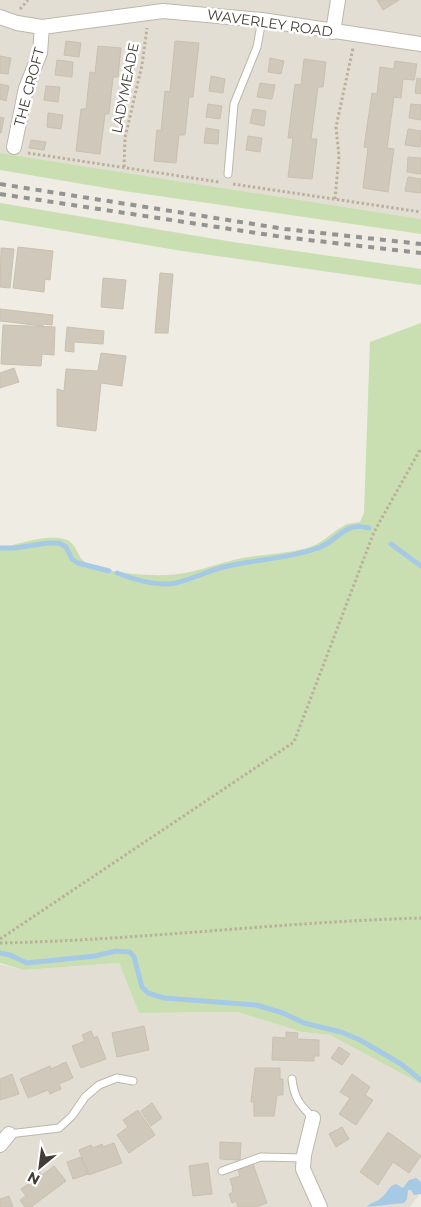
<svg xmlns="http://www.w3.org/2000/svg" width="421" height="1207" viewBox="0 0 421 1207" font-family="Montserrat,sans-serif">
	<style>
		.residential { fill: #e3ded3 }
		.green { fill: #c9dfb1 }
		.water { fill: #a6cae6 }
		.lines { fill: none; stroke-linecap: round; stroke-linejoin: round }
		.stream { stroke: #a6cae6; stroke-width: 5 }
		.building { fill: #d0c8bb; stroke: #c9c0af }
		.service-casing { stroke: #bdb7ab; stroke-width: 9 }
		.minor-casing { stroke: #bdb7ab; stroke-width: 16 }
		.path { stroke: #bab09b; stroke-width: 3; stroke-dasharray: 2.5 2.5; stroke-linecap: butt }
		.service { stroke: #fff; stroke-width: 7 }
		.minor { stroke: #fff; stroke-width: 14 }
		.rail { stroke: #939393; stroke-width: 4; stroke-dasharray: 6 6; stroke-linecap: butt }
		.labels { text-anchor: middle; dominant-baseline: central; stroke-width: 5; stroke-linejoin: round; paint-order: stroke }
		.street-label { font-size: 14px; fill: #413c35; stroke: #fff }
	</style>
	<rect width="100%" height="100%" fill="#efece4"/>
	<path class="residential" d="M 0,0 L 421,0 L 421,219 L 0,153 Z
		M 119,963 L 139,1013 L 237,1012 L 302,1032 L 330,1035 L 421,1084 L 421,1192 L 410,1207 L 0,1207 L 0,964 L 24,970 Z"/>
	<path class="green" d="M 0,153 L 421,219 L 421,234 L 124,191 L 0,170 Z
		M 0,203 L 233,242 L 421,269 L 421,285 L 182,251 L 0,220 Z
		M 421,323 L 421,1084 L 330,1035 L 302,1032 L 237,1012 L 139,1013 L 119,963 L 24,970 L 0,963 L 0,548 C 18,544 45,534 64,539 C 77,542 76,556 86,563 C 100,572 148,576 165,575 C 191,575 217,563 242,558 C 265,554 288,554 310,547 C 324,542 332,532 345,525 C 349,523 355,523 360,522 L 364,513 L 370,342 Z"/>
	<path class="water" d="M 416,1178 L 421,1182 L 421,1194 L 414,1195 L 411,1190 L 408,1190 L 407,1199 L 404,1203 L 367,1207 C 371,1202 377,1202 381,1198 C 388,1193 388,1186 396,1184 L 403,1188 L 409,1180 Z"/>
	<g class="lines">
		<path class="stream" d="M 391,544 L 421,566
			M 0,548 L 15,548 L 48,543 L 59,543 L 66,547 L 72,559 L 78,563 L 109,571
			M 117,573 C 133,579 152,585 169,584 C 188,582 206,571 224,567 C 255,559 288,559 318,548 C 339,541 343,521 369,528
			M 0,953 L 10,955 L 27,963 L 95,956 L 116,951 L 130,952 L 134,957 L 142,987 L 148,993 L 164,998 L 256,1005 L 283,1013 L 304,1023 L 341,1032 L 360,1040 L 401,1064 L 421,1080"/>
	</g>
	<path class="building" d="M 377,0 L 399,0 L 383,10 Z
		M 66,41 L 81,43 L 79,57 L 64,55 Z
		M 175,41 L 199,43 L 193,97 L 189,97 L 185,135 L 179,135 L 176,163 L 154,161 L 157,130 L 161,131 L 165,91 L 170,92 Z
		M 98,46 L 121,48 L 118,77 L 113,77 L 109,114 L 105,114 L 100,154 L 76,151 L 81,109 L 86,109 L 90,72 L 95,73 Z
		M 0,56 L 11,58 L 8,74 L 0,73 Z
		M 270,58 L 284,61 L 281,74 L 268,72 Z
		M 304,59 L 326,62 L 323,87 L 318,87 L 311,139 L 317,139 L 312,179 L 288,177 L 293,138 L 288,138 L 295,84 L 301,85 Z
		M 57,60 L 73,62 L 72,77 L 55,75 Z
		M 395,61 L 417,64 L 414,80 L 403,79 L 401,98 L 394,97 L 387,148 L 394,149 L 388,192 L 363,188 L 368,148 L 364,147 L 372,93 L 377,94 L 380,67 L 394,69 Z
		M 211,76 L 225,79 L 223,93 L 209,91 Z
		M 417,78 L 421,79 L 421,94 L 415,93 Z
		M 260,83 L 275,85 L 272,99 L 257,97 Z
		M 0,84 L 9,86 L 6,101 L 0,99 Z
		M 46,86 L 60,87 L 58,102 L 44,100 Z
		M 208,104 L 222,106 L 220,119 L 206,117 Z
		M 411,104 L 421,105 L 421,120 L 409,118 Z
		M 253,109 L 266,111 L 264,126 L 250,123 Z
		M 48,113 L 63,115 L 61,129 L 47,127 Z
		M 0,117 L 4,118 L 1,133 L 0,133 Z
		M 206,128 L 219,130 L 218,144 L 204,143 Z
		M 408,129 L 421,131 L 420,147 L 405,145 Z
		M 248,136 L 262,138 L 260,152 L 246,150 Z
		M 31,140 L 46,142 L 44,150 L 29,148 Z
		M 408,157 L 421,158 L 421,174 L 407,172 Z
		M 408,177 L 421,179 L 421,193 L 405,191 Z
		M 18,247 L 53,251 L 50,280 L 45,279 L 44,292 L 13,288 Z
		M 1,248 L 14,249 L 10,288 L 0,287 Z
		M 160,273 L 173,274 L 168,333 L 155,333 Z
		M 103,278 L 126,280 L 123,309 L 101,307 Z
		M 0,309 L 53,315 L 52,325 L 43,324 L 43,326 L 0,321 Z
		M 3,325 L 55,327 L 54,355 L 42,354 L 41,366 L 1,364 Z
		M 67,327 L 104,331 L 103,344 L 74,342 L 74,352 L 65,351 Z
		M 101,353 L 126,356 L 122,386 L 101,383 L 96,431 L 57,426 L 57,389 L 64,391 L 66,369 L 98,371 Z
		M 14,368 L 19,382 L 0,388 L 0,373 Z
		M 144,1026 L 149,1050 L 117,1057 L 112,1033 Z
		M 91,1031 L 94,1038 L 97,1036 L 106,1059 L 81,1068 L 72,1046 L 85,1041 L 82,1035 Z
		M 286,1032 L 298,1033 L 297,1039 L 319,1040 L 319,1056 L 314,1056 L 314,1061 L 272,1060 L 273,1037 L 286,1038 Z
		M 339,1047 L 350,1054 L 342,1065 L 331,1058 Z
		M 66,1062 L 73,1078 L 59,1084 L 61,1089 L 50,1094 L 48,1090 L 28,1098 L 20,1079 L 50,1066 L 51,1069 Z
		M 255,1068 L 280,1068 L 280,1079 L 283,1079 L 283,1095 L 277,1095 L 274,1116 L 254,1116 L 254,1102 L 251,1102 Z
		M 12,1074 L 19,1094 L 0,1100 L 0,1079 Z
		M 352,1074 L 370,1087 L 365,1095 L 373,1100 L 356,1125 L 339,1114 L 350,1098 L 340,1092 Z
		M 152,1103 L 162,1118 L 151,1126 L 141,1111 Z
		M 138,1110 L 155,1135 L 129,1153 L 117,1135 L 128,1127 L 123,1120 Z
		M 342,1127 L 349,1139 L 336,1147 L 329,1134 Z
		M 388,1132 L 421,1156 L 409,1173 L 393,1162 L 378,1185 L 360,1172 Z
		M 220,1142 L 241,1143 L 240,1160 L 220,1159 Z
		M 114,1143 L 122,1163 L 89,1175 L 79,1150 L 91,1145 L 93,1148 L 102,1144 L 103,1147 Z
		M 81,1157 L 88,1174 L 73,1179 L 67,1162 Z
		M 208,1163 L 212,1194 L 193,1196 L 189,1166 Z
		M 253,1164 L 267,1203 L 256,1207 L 238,1207 L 236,1201 L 232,1203 L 229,1194 L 233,1192 L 232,1189 L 233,1189 L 230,1179 L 240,1176 L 238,1170 Z
		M 54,1166 L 66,1181 L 31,1207 L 25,1207 L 20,1200 L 26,1196 L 21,1189 L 30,1183 L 27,1179 L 39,1171 L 42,1175 Z
		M 9,1196 L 13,1207 L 0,1207 L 0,1199 Z"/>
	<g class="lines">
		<defs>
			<path id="service" d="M 228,174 L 234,104 L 257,47 L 262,20
				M 292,1079 C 294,1098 300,1105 313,1118
				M 9,1134 L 59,1128 L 72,1116 L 85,1097 L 99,1085 L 117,1078 L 133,1081
				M 222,1171 L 261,1157 L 304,1158"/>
			<path id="minor" d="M 0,17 L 17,23 L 42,27 L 163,11 L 262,20 L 421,44
				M 333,32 L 338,0
				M 14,147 L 26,88 L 40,53 L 42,27
				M 313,1118 L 304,1155 L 303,1169 L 320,1207
				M 0,1145 L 9,1134"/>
		</defs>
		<use href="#service" class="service-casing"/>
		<use href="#minor" class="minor-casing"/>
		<path class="path" d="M 20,9 L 28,0
			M 28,153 L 219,182
			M 124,167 L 125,138 L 142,65 L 147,28
			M 233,184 L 421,212
			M 335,199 L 339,156 L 336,127 L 353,48
			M 0,939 L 294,742 L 374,532 L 421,448
			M 0,943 C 141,940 280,922 421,918"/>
		<use href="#service" class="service"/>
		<use href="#minor" class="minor"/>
		<path class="rail" d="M 0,184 L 285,229 L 421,244
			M 0,194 L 283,237 L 421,253"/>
	</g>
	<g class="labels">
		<g class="street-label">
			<text transform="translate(270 23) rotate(8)">WAVERLEY ROAD</text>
			<text transform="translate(29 87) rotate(-75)">THE CROFT</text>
			<text transform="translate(125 88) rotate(-79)">LADYMEADE</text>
		</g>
	</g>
	<g transform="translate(40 1167) rotate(209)" stroke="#ffffff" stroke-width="4" paint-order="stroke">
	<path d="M0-4L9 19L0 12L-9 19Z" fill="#413c35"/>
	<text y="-8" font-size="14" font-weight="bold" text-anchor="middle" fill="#413c35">N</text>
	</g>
</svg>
